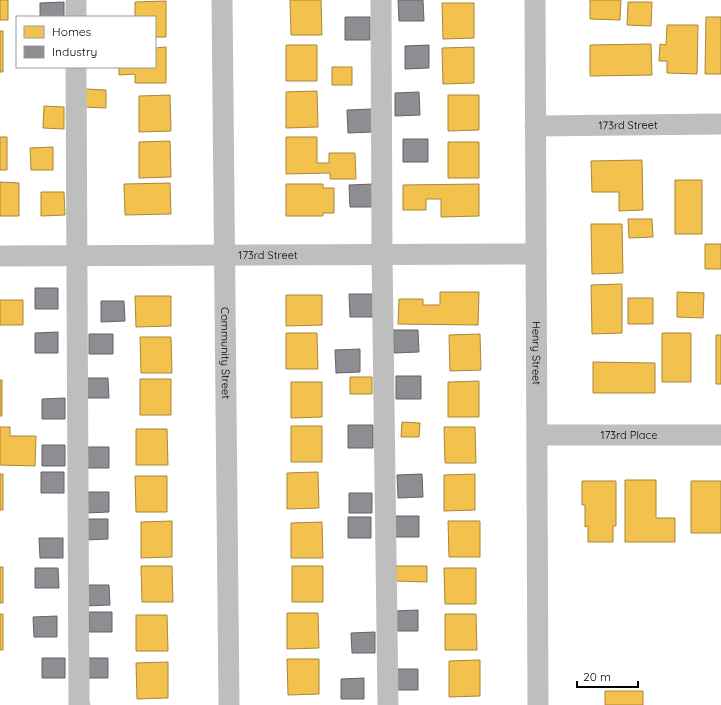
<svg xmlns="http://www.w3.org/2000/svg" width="721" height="705" viewBox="0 0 721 705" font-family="Quicksand,sans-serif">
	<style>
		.homes { fill: #f2c14e; stroke: #a98737 }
		.industry { fill: #8d8d92; stroke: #636366 }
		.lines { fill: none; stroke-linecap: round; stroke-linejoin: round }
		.minor { stroke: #bebebe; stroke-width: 21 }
		.labels { text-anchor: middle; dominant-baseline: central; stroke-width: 4; stroke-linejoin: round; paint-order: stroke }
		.street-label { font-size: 11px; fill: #000; stroke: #fff }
	</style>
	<rect width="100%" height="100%" fill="#fff"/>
	<path class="homes" d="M 0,0 L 8,0 L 8,20 L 0,20 Z
		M 290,0 L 321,0 L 322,35 L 291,35 Z
		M 590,0 L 621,0 L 620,20 L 590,19 Z
		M 166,1 L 166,37 L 155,37 L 155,17 L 135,17 L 135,2 Z
		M 628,2 L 652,2 L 651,26 L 627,25 Z
		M 442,3 L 474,3 L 474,38 L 443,39 Z
		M 706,17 L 721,17 L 721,74 L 705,74 Z
		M 667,25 L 698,25 L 697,74 L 667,73 L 667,61 L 659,61 L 660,44 L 666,45 Z
		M 0,31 L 3,31 L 3,72 L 0,72 Z
		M 651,44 L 652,75 L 590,76 L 590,45 Z
		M 286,45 L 317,45 L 317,81 L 286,81 Z
		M 166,47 L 166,83 L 135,83 L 135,74 L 119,75 L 119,67 L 155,67 L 155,48 Z
		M 474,47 L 474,83 L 443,84 L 442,48 Z
		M 332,67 L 352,67 L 352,85 L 332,85 Z
		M 85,89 L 106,90 L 106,108 L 84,107 Z
		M 317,91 L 318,127 L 286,128 L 286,92 Z
		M 170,95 L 171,131 L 139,132 L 139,96 Z
		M 448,95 L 479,95 L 479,130 L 448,131 Z
		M 44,106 L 64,107 L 64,129 L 43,128 Z
		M 0,137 L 7,137 L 7,170 L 0,170 Z
		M 286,137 L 317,137 L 317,163 L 329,163 L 329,153 L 355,153 L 356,179 L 330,179 L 330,173 L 286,174 Z
		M 170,141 L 171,177 L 139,178 L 139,142 Z
		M 448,142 L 479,142 L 479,178 L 448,178 Z
		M 53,147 L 53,170 L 31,170 L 30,148 Z
		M 642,160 L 643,210 L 619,211 L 619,192 L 592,192 L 591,161 Z
		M 675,180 L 702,180 L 702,234 L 675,234 Z
		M 0,182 L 19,183 L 19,216 L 0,216 Z
		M 170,183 L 171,214 L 125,215 L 124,184 Z
		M 286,184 L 323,184 L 323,188 L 334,188 L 334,213 L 323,213 L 323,216 L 286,216 Z
		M 479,184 L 479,216 L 441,217 L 441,199 L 426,199 L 426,210 L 403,210 L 403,185 Z
		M 41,192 L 64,192 L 65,215 L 41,216 Z
		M 628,219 L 652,219 L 653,237 L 629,238 Z
		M 591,224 L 622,224 L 623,273 L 592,274 Z
		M 705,244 L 721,244 L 721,269 L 705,269 Z
		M 622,284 L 622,333 L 592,334 L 591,285 Z
		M 440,292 L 479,292 L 478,325 L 398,324 L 399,299 L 423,299 L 423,305 L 440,305 Z
		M 677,292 L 704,293 L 703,318 L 677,317 Z
		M 286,295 L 322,295 L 322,325 L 286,326 Z
		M 135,296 L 171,296 L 171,326 L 136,327 Z
		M 628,298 L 653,298 L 653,324 L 628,324 Z
		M 0,300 L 23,300 L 23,325 L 0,325 Z
		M 286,333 L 317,333 L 318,369 L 286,369 Z
		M 662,333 L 691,333 L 691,382 L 662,382 Z
		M 480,334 L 481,370 L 450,371 L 449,335 Z
		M 716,335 L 721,335 L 721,384 L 716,384 Z
		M 140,337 L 171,337 L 172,373 L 141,373 Z
		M 593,362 L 655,363 L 655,393 L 593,393 Z
		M 350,377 L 372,377 L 372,394 L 350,394 Z
		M 140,379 L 171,379 L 171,415 L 140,415 Z
		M 0,380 L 2,380 L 2,416 L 0,416 Z
		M 479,381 L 479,417 L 448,417 L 448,382 Z
		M 291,382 L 322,382 L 322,417 L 291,418 Z
		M 402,422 L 420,423 L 419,437 L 401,437 Z
		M 291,426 L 322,426 L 322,462 L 291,462 Z
		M 0,427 L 10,427 L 10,436 L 36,436 L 35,466 L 0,465 Z
		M 444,427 L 475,427 L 476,463 L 445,463 Z
		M 136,429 L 167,429 L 168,465 L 136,465 Z
		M 318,472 L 319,508 L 287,509 L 287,473 Z
		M 0,474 L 3,474 L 3,510 L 0,510 Z
		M 475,474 L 475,510 L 444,511 L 444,475 Z
		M 135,476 L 167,476 L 167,512 L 136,512 Z
		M 625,480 L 656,480 L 656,518 L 675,518 L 675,542 L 625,542 Z
		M 582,481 L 616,481 L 616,526 L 613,526 L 613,542 L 588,542 L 588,526 L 585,527 L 585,505 L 582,505 Z
		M 691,481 L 721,481 L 721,533 L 691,533 Z
		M 172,521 L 172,557 L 141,558 L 141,522 Z
		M 448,521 L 480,521 L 480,557 L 449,557 Z
		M 322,522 L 323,558 L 291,558 L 291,523 Z
		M 141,566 L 172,566 L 173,602 L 142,602 Z
		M 292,566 L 323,566 L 323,602 L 292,602 Z
		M 396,566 L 427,566 L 427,582 L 395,581 Z
		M 0,567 L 3,567 L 3,603 L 0,603 Z
		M 444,568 L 476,568 L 476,604 L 445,604 Z
		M 287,613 L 318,613 L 319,648 L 287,649 Z
		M 0,614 L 3,614 L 3,650 L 0,650 Z
		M 445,614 L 476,614 L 477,650 L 445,650 Z
		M 136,615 L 167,615 L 168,651 L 136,651 Z
		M 287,659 L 319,659 L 319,694 L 288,695 Z
		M 480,660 L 480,696 L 449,697 L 449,661 Z
		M 168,662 L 168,698 L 137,699 L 136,663 Z
		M 605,691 L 643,691 L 643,705 L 605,705 Z"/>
	<path class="industry" d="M 398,0 L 423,0 L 424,21 L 399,21 Z
		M 64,2 L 64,17 L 40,17 L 40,3 Z
		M 345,17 L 370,17 L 370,40 L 345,40 Z
		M 429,45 L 429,68 L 405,69 L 405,46 Z
		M 419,92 L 420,115 L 395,116 L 395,93 Z
		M 372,109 L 373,132 L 348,133 L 347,110 Z
		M 403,139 L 428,139 L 428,162 L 403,162 Z
		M 374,184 L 374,207 L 350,207 L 349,185 Z
		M 35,288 L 58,288 L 58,309 L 35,309 Z
		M 349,294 L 374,294 L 374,317 L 350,317 Z
		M 101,301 L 124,301 L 125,321 L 101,322 Z
		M 393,330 L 418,330 L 419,352 L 394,353 Z
		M 58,332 L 58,353 L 35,353 L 35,333 Z
		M 89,334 L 113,334 L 113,354 L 89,354 Z
		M 360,349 L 360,372 L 336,373 L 335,350 Z
		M 396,376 L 421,376 L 421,399 L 396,399 Z
		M 85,378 L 108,378 L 109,398 L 85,398 Z
		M 65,398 L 65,419 L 42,419 L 42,399 Z
		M 348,425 L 373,425 L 373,448 L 348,448 Z
		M 42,445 L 65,445 L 65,466 L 42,466 Z
		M 85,447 L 109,447 L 109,468 L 86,468 Z
		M 41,472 L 64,472 L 64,493 L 41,493 Z
		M 422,474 L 423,497 L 398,498 L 397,475 Z
		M 86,492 L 109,492 L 109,512 L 86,513 Z
		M 349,493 L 372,493 L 372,513 L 349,513 Z
		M 395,516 L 419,516 L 419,537 L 395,537 Z
		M 348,517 L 371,517 L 371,538 L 348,538 Z
		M 85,519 L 108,519 L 108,539 L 85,540 Z
		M 39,538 L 63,538 L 63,558 L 40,558 Z
		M 35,568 L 58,568 L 59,588 L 35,588 Z
		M 86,585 L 109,585 L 110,605 L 86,606 Z
		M 418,610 L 418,631 L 394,631 L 394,611 Z
		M 89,612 L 112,612 L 112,632 L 89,632 Z
		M 57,616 L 57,637 L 34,637 L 33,617 Z
		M 375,632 L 375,653 L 352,653 L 351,633 Z
		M 42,658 L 65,658 L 65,678 L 42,678 Z
		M 85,658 L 108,658 L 108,678 L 85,678 Z
		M 395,669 L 418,669 L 418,690 L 395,690 Z
		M 364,678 L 364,699 L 341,699 L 341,679 Z"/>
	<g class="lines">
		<g class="minor">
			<path d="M 76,0 L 76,17"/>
			<path id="s1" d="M 222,0 L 229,705"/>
			<path d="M 381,0 L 382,254 L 388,705"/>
			<path id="s2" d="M 535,0 L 538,705"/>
			<path d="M 76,67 L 79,705 L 80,705"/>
			<path id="s3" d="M 535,126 L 721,124"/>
			<path id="s4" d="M 0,256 L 536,254"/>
			<path id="s5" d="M 537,435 L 721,435"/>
		</g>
	</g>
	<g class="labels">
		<g class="street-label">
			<text stroke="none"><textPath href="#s3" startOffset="93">173rd Street</textPath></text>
			<text stroke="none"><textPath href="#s4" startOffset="268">173rd Street</textPath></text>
			<text stroke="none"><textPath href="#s1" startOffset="353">Community Street</textPath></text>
			<text stroke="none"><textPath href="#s2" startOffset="353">Henry Street</textPath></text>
			<text stroke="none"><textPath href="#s5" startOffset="92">173rd Place</textPath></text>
		</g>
	</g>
	<rect x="16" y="16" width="140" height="52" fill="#ffffff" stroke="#999999"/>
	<rect x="24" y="26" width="20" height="12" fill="#f2c14e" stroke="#999999"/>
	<text x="52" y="36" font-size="12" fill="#000000">Homes</text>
	<rect x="24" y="46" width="20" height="12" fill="#8d8d92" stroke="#999999"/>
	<text x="52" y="56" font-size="12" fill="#000000">Industry</text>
	<path d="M577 681v6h61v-6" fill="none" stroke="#000000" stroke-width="2"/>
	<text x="583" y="681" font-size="12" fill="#000000" stroke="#ffffff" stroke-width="3" paint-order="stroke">20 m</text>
</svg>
